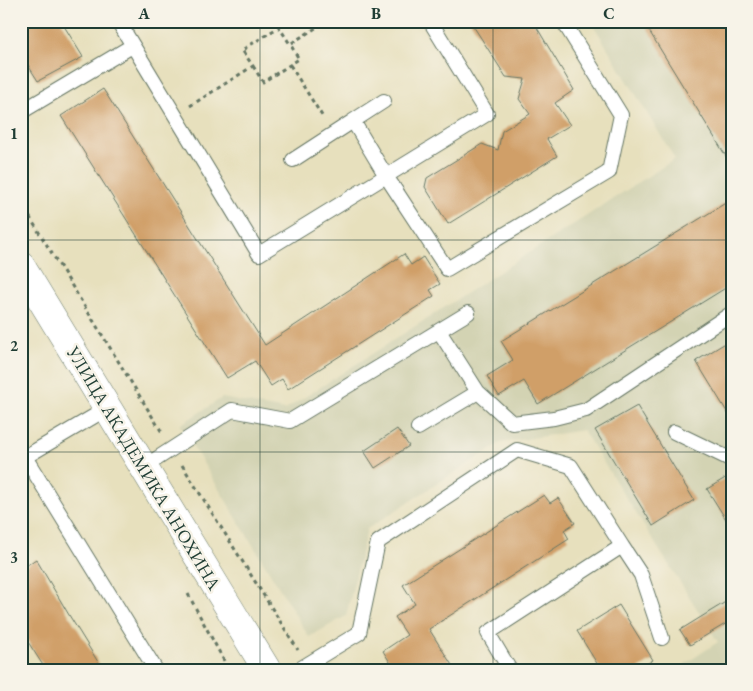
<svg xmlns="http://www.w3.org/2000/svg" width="753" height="691" viewBox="0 0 753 691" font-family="'EB Garamond',serif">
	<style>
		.built { fill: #d3d3b3 }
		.green { fill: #81d191; stroke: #508762 }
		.building { fill: #d09f67 }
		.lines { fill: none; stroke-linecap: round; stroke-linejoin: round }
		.lane-casing { stroke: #657664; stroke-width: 16 }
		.secondary-casing { stroke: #657664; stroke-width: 29 }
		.path { stroke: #657664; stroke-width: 3; stroke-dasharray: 4 4; stroke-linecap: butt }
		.lane { stroke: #fff; stroke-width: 14 }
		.secondary { stroke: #fff; stroke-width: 28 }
		.grid { fill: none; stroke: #1f3d34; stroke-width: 1; stroke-opacity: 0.55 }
		.labels { text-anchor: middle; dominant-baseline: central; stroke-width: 5; stroke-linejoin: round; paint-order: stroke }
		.street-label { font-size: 18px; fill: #1f3d34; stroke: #f7f3e8 }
		.neatline { fill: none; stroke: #1f3d34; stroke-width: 2 }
		.grid-label { font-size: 16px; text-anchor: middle; font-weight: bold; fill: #1f3d34 }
	</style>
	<rect width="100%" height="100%" fill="#f7f3e8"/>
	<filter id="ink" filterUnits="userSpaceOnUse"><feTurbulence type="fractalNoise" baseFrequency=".02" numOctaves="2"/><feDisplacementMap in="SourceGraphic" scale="10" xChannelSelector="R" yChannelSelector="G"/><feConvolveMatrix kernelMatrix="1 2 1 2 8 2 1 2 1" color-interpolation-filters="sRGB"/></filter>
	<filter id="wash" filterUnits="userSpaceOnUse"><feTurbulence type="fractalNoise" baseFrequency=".0096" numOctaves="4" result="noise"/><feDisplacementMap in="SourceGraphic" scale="20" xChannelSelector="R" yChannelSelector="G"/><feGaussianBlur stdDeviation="1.12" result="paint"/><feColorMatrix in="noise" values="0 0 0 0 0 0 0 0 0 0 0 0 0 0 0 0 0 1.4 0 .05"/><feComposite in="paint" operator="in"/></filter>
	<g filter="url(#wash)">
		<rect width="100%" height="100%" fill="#e7e0bd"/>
		<path class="built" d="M 591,21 L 732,21 L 732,670 L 676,670 L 718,642 L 583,430 L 500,443 L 367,529 L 346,616 L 309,637 L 180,425 L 222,398 L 285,410 L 675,159 Z"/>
		<path class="green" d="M 214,21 L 253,21 C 240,27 227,28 214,21 Z"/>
		<g id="blocks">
			<path class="building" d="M 21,21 L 61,21 L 83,57 L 38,81 L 21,54 Z
				M 470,21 L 533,21 L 574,90 L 555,103 L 570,125 L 547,139 L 557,156 L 448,224 L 425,187 L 427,178 L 482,144 L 498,150 L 502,131 L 530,114 L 519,99 L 525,79 L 506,77 Z
				M 643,21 L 732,21 L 732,166 Z
				M 103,89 L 265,345 L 404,254 L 411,265 L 423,257 L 440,284 L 430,290 L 434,296 L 288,389 L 282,379 L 271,386 L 255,361 L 227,378 L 61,116 Z
				M 732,199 L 732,284 L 538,404 L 524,381 L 499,396 L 487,376 L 513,360 L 501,341 Z
				M 732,339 L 732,420 L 696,361 Z
				M 637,406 L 694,500 L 653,526 L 595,430 Z
				M 397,429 L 409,446 L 375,468 L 364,451 Z
				M 732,474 L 732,529 L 707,489 Z
				M 544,495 L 550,503 L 558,498 L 575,523 L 564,530 L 569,539 L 429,629 L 455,670 L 395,670 L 383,651 L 407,635 L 395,617 L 415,604 L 403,585 Z
				M 36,559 L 69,615 L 103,670 L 46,670 L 21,631 L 21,569 Z
				M 732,598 L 732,620 L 690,645 L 680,630 Z
				M 619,605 L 653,660 L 637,670 L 601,670 L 577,631 Z"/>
		</g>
	</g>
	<g filter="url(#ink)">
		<use href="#blocks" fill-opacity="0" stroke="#657664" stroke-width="1"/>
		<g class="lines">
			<defs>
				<path id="lane" d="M 118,21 L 259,254 L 487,114 L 430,21
					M 21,112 L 132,46
					M 353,121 L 384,101
					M 293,160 L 353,121 L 386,176 L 447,269 L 609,172 L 621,115 L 563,21
					M 439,331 L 478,392 L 512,423 L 554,418 L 586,410 L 732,313
					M 418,428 L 478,392
					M 674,432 L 732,460
					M 21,457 L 25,457 L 108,408
					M 25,457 L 156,670
					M 144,467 L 232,410 L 290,421 L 468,313
					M 622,546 L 641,575 L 662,638
					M 298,670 L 359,633 L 378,542 L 517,450 L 571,466 L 622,546 L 488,633 L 510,670"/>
				<path id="secondary" d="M 21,266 L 267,670"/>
			</defs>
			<use href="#lane" class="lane-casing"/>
			<use href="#secondary" class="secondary-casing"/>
			<path class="path" d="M 290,65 L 324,119
				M 253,66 L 263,82 L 299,59 L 290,44
				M 190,106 L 253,66 L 242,50 L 279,27 L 290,44 L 327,21
				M 21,203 L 163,434
				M 182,465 L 298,650
				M 21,510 L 30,499
				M 188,594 L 229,670"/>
			<use href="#lane" class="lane"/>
			<use href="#secondary" class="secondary"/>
		</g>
	</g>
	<path class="grid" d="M 260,21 L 260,670M 493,21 L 493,670M 21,240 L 732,240M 21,452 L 732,452"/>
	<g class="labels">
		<g class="street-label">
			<text transform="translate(144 468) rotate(59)">УЛИЦА АКАДЕМИКА АНОХИНА</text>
		</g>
	</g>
	<rect width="753" height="691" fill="none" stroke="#f7f3e8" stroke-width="55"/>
	<rect x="28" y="28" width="698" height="636" class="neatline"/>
	<g class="grid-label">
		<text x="144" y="19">A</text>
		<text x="376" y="19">B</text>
		<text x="609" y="19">C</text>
		<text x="14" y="139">1</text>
		<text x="14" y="351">2</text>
		<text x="14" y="563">3</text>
	</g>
</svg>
